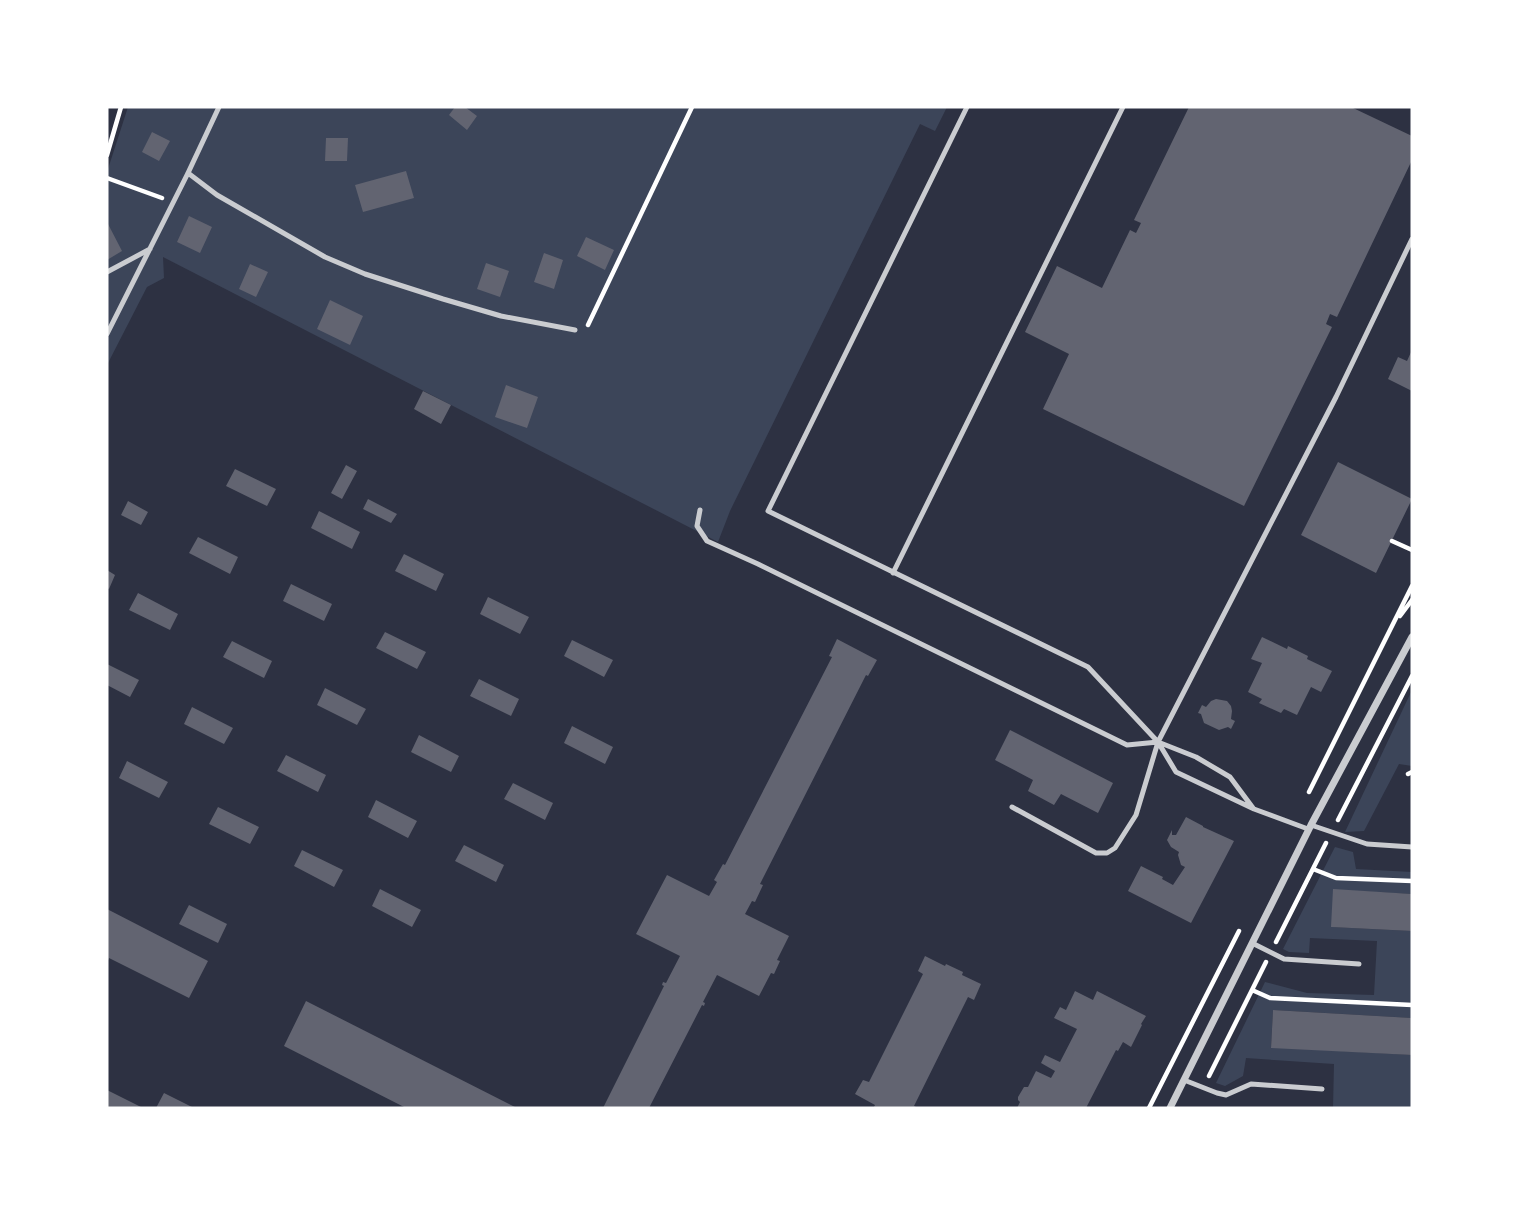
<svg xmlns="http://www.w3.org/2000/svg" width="1519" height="1215" viewBox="0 0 1519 1215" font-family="'Roboto Condensed',sans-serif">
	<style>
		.green { fill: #3c4559 }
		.building { fill: #626471 }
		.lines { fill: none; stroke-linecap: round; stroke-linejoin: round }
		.path { stroke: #fff; stroke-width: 4.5 }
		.service { stroke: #caccd0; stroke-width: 5 }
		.minor { stroke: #caccd0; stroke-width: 7 }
	</style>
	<rect width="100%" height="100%" fill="#2d3142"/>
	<path class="green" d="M 128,107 L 947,107 L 935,131 L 920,124 L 730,511 L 718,542 L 163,257 L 164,278 L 147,287 L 107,365 L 107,172 Z
		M 1412,690 L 1412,766 L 1399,764 L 1364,831 L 1345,832 Z
		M 1335,847 L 1353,852 L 1356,869 L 1412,872 L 1412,894 L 1334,890 L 1332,927 L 1412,931 L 1412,1018 L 1273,1010 L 1271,1047 L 1412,1055 L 1412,1108 L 1333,1108 L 1334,1064 L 1246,1058 L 1243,1076 L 1225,1086 L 1216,1083 L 1265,982 L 1307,993 L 1374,995 L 1377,941 L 1310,938 L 1309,953 L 1289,952 L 1283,949 Z"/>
	<path class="building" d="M 455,107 L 465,107 L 477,116 L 467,130 L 449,115 Z
		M 1189,107 L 1351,107 L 1412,136 L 1412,160 L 1337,317 L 1330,314 L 1326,324 L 1332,327 L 1244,506 L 1043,409 L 1069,354 L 1025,332 L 1057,266 L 1102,288 L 1130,230 L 1136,233 L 1141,223 L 1134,220 Z
		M 152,132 L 170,141 L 159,161 L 142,152 Z
		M 326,138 L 348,138 L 347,161 L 325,161 Z
		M 406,171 L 414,198 L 363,212 L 355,185 Z
		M 189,216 L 212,227 L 200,253 L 177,242 Z
		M 107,222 L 122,251 L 107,260 Z
		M 586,237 L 614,250 L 605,270 L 577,256 Z
		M 544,253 L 563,260 L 554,289 L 534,282 Z
		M 486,263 L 509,271 L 500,297 L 477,289 Z
		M 250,264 L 268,272 L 256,297 L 239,289 Z
		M 330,300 L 363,316 L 350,345 L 317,329 Z
		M 1412,350 L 1412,391 L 1388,379 L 1398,357 L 1407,361 Z
		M 506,385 L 538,397 L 527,428 L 495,417 Z
		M 423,391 L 451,405 L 441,424 L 414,409 Z
		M 1338,462 L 1412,499 L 1376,573 L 1301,535 Z
		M 346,465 L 357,471 L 342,499 L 331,493 Z
		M 235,469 L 276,489 L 267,506 L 226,486 Z
		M 368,499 L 397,514 L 391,523 L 363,509 Z
		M 128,501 L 148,512 L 141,525 L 121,515 Z
		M 319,511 L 360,532 L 352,549 L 311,528 Z
		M 198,537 L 238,557 L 230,574 L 189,553 Z
		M 404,554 L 444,574 L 436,591 L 395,571 Z
		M 107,570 L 115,575 L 109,589 L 107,588 Z
		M 291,584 L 332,604 L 324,621 L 283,601 Z
		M 138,593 L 178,614 L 170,630 L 129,610 Z
		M 488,597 L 529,617 L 520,634 L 480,614 Z
		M 385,632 L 426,652 L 417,669 L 376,648 Z
		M 1262,637 L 1287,649 L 1288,646 L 1308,656 L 1307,659 L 1332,671 L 1321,692 L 1311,687 L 1297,715 L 1284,709 L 1281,713 L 1259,703 L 1262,699 L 1248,692 L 1262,663 L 1251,659 Z
		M 837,639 L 877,660 L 868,676 L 866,675 L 760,884 L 763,885 L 755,902 L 752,901 L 745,914 L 789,936 L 777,960 L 780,961 L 774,974 L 771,973 L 759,996 L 717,975 L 703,1002 L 705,1003 L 704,1006 L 702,1005 L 649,1108 L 603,1108 L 664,986 L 662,985 L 663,982 L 666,983 L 680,956 L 636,934 L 667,875 L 709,896 L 717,882 L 714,880 L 723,864 L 725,865 L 832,657 L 829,656 Z
		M 572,640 L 613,660 L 604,677 L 564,656 Z
		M 232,641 L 272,661 L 264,678 L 223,657 Z
		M 107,664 L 139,680 L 130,697 L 107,685 Z
		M 479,679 L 519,699 L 511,716 L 470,696 Z
		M 325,688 L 366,709 L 357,725 L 317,705 Z
		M 1216,699 L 1227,701 L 1231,706 L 1232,711 L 1231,719 L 1235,721 L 1231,729 L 1228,727 L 1219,730 L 1204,723 L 1201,714 L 1198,713 L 1202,705 L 1206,707 L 1211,701 Z
		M 192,707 L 233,728 L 224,744 L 184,724 Z
		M 572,726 L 613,747 L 605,764 L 564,743 Z
		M 1010,730 L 1113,783 L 1098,813 L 1061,794 L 1054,805 L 1028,791 L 1033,780 L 995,760 Z
		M 419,735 L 459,756 L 451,772 L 411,752 Z
		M 286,755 L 326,775 L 318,792 L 277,771 Z
		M 127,761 L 168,782 L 159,798 L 119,778 Z
		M 513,783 L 553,803 L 545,820 L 504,799 Z
		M 376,800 L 417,821 L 408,838 L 368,817 Z
		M 218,807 L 259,827 L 250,844 L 209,824 Z
		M 1186,817 L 1203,826 L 1203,827 L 1234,841 L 1191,923 L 1128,891 L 1141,866 L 1163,877 L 1162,879 L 1173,885 L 1185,867 L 1181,865 L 1178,855 L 1179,852 L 1171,847 L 1167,840 L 1172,830 L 1172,835 L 1176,835 Z
		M 464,845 L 504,865 L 496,882 L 455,861 Z
		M 302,850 L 343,870 L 334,887 L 294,866 Z
		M 380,889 L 421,910 L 412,927 L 372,906 Z
		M 1333,889 L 1412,894 L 1412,931 L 1331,927 Z
		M 189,905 L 227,924 L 218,943 L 179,924 Z
		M 107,909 L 208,961 L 189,998 L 109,958 L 107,963 Z
		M 925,956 L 945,966 L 946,964 L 963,972 L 962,975 L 981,984 L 974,1000 L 968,997 L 914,1106 L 918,1108 L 876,1108 L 874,1107 L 875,1105 L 855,1094 L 863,1080 L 869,1082 L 923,974 L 918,971 Z
		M 1075,991 L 1093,1000 L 1097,991 L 1146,1016 L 1141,1024 L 1142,1025 L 1131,1047 L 1123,1042 L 1118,1051 L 1116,1050 L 1086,1108 L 1017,1108 L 1020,1102 L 1018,1100 L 1018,1097 L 1024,1087 L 1028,1087 L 1036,1071 L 1051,1078 L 1055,1071 L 1041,1063 L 1045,1055 L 1060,1062 L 1077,1029 L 1054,1018 L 1060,1007 L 1066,1010 Z
		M 306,1001 L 517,1108 L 406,1108 L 284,1046 Z
		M 1273,1010 L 1412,1018 L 1412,1055 L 1271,1048 Z
		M 107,1090 L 143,1108 L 107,1108 Z
		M 164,1093 L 194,1108 L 156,1108 Z"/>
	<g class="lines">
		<path class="path" d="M 107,155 L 121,107
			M 107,178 L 162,198
			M 588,325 L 692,107
			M 1392,541 L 1412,550
			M 1400,616 L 1412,600
			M 1408,774 L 1412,772
			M 1309,792 L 1412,586
			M 1338,820 L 1412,676
			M 1313,869 L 1336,878 L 1412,881
			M 1276,942 L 1326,843
			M 1252,990 L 1270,998 L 1412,1005
			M 1209,1076 L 1266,962
			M 1149,1108 L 1239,931"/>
		<path class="service" d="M 967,107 L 768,511 L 1088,667 L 1158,742 L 1176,772 L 1254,809 L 1308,829
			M 188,173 L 217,195 L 325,257 L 365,274 L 443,299 L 501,316 L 575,330
			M 107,272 L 150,249
			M 107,334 L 188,173 L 219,107
			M 700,510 L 697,526 L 707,541 L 758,564 L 1127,745 L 1158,742 L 1196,757 L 1230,777 L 1253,808
			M 893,573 L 1123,107
			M 1012,807 L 1096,853 L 1107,853 L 1115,848 L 1136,815 L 1158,742 L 1336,397 L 1412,239
			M 1311,825 L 1367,844 L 1412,847
			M 1252,943 L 1284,959 L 1359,964
			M 1184,1080 L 1217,1093 L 1226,1095 L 1251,1084 L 1322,1089"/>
		<path class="minor" d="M 1170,1108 L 1311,825 L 1412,637"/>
	</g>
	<rect width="1519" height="1215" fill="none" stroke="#ffffff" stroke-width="217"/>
</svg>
